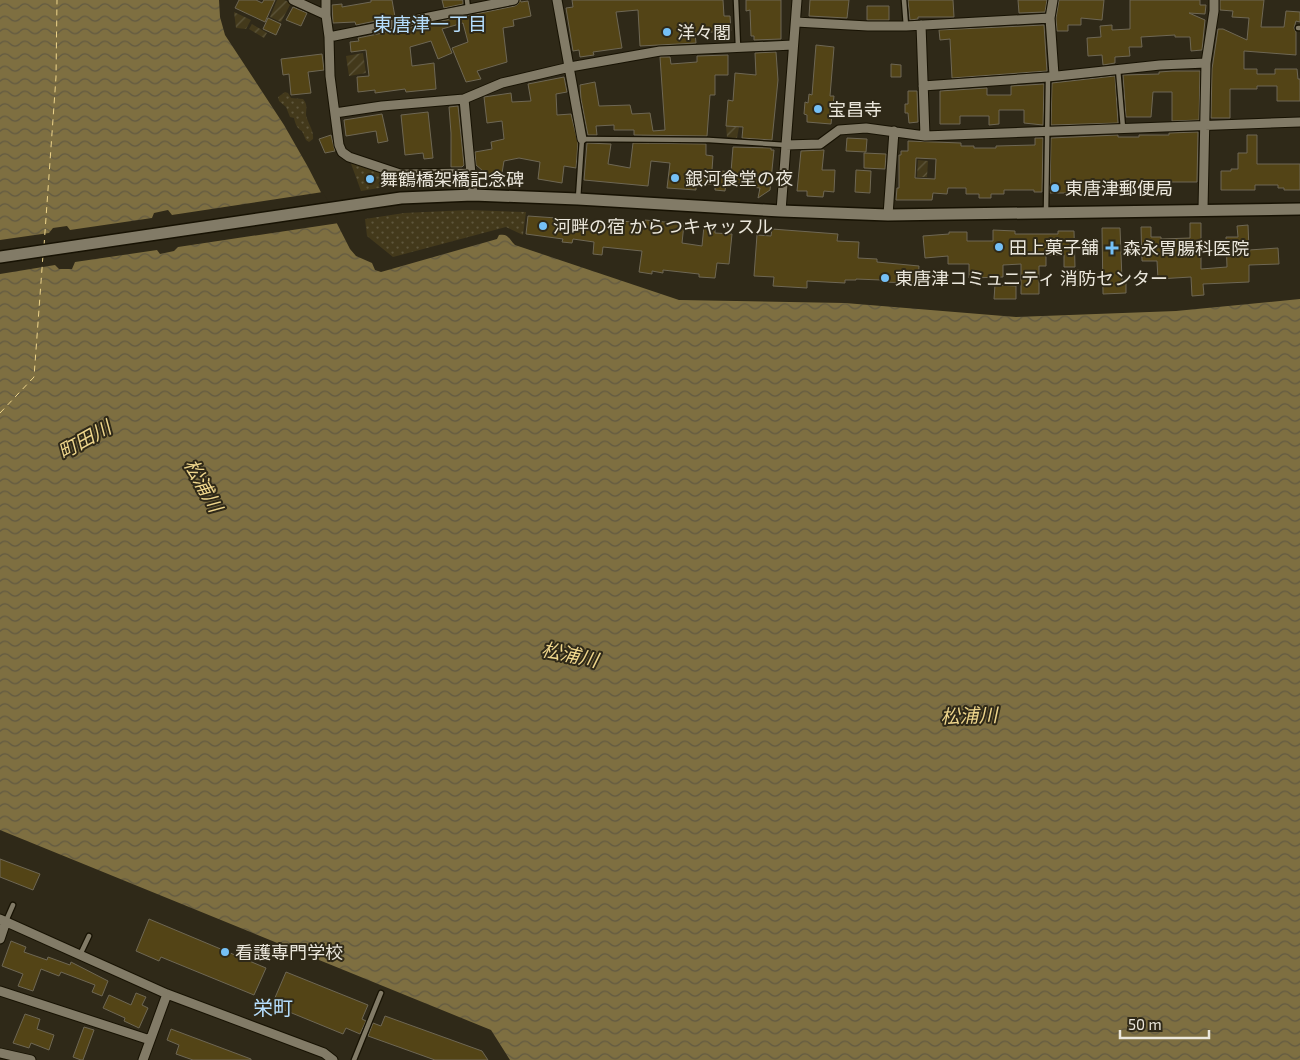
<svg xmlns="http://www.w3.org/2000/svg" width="1300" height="1060" viewBox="0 0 1300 1060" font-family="'Exo 2','Noto Sans JP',sans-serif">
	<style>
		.grass { fill: url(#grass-dots) }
		.garden { fill: url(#garden-furrows) }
		.water { fill: url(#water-waves) }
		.pier { fill: #2f2918 }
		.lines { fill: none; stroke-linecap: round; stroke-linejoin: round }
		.ferry { stroke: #efd68c; stroke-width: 1; stroke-dasharray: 6 5; stroke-linecap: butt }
		.building { fill: #534416; stroke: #6e6754; fill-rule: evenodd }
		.service-casing { stroke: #171203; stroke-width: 7 }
		.minor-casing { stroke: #171203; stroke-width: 11 }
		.tertiary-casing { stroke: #171203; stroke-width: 14 }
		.service { stroke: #827b67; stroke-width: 4.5 }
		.minor { stroke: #827b67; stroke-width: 9 }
		.tertiary { stroke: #827b67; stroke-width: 11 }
		.poi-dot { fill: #75c0f6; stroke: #2f2918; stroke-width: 2 }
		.labels { text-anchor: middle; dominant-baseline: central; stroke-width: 4; stroke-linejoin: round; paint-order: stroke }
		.poi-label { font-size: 18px; fill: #ebe7dc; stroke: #2f2918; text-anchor: start }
		.neighbourhood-label { font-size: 19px; fill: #b6defd; stroke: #2f2918 }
		.water-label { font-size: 19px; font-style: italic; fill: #efd68c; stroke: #2f2918 }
		.quarter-label { font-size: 20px; fill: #b6defd; stroke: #2f2918 }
	</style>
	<defs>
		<pattern id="grass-dots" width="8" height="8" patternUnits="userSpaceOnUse" patternTransform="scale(1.25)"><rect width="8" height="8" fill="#43391b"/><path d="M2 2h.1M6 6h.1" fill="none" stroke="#5e563c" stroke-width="1.8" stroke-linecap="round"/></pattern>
		<pattern id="garden-furrows" width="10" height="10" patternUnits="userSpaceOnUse" patternTransform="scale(1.25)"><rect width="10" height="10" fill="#43391b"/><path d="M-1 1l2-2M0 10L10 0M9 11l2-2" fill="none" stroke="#5e563c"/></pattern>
		<pattern id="water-waves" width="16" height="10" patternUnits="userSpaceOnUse" patternTransform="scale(1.25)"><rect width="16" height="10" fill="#7e6f41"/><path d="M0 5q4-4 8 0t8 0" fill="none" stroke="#625a42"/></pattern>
	</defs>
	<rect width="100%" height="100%" fill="#2f2918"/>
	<path class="grass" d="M 285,92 L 288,93 L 291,98 L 303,99 C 308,105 306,108 306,115 C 308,124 314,130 313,139 L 309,142 L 306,140 L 302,131 C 297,129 295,123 294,118 L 290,117 L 286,107 L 279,101 L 278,97 Z
		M 350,161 L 409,183 L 361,191 Z
		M 468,210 L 526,212 L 523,235 L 506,227 L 393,257 L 367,236 L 365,219 L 404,213 Z"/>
	<path class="garden" d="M 277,0 L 284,0 L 291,3 L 281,22 L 270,17 Z
		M 234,12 L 251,20 L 246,29 L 236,28 Z
		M 252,24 L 267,33 L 264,38 L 249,29 Z
		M 363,53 L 366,73 L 349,76 L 346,56 Z
		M 726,126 L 739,127 L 737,138 L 727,137 Z
		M 918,160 L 928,161 L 927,177 L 917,177 Z"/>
	<path class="water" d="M 0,0 L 219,0 L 220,17 L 225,35 L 284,125 L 308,167 L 350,249 L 356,256 L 372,263 L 375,270 L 381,272 L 497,239 L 499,235 C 509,233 509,240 515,245 L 679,300 L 845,303 L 1016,317 L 1176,311 L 1300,299 L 1300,1060 L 510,1060 L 491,1030 L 0,830 Z"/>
	<path class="pier" d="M 323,192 L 339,223 L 178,247 L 174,251 L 160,254 L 157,250 L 75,262 L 72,269 L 59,269 L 55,265 L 0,274 L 0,240 L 49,233 L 53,228 L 67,226 L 70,230 L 152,218 L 154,213 L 168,210 L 172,215 Z"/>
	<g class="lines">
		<path class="ferry" d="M 44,246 L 56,77 L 57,0
			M 0,413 L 34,377 L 43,255"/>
	</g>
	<path class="building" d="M 239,0 L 256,0 L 262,3 L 264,0 L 275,0 L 265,22 L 235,8 Z
		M 371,0 L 392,0 L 395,17 L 356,25 L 355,22 L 333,23 L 332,5 L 342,4 L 342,7 L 371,2 Z
		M 442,0 L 463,0 L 463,4 L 444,8 Z
		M 520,0 L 521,2 L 528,1 L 531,16 L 513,20 L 514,26 L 503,28 L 507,62 L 477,71 L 481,79 L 466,82 L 452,48 L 468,42 L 463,23 L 442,29 L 452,53 L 438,59 L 431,41 L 410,47 L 412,66 L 434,63 L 436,89 L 406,92 L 405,89 L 375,93 L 375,90 L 358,92 L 357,77 L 369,76 L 366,50 L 351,52 L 350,42 L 359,41 L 358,38 L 515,6 L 518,4 Z
		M 572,0 L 723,0 L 724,16 L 730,16 L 731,31 L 695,33 L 696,43 L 640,46 L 638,10 L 616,12 L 622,48 L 593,52 L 594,55 L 580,57 L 579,50 L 573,51 L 566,8 L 573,7 Z
		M 746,0 L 781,0 L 781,39 L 754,40 L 754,36 L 751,36 L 750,10 L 746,11 Z
		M 810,0 L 849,0 L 847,18 L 809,16 Z
		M 908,0 L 953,0 L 954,17 L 918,17 L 918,19 L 910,20 Z
		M 1018,0 L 1047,0 L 1045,12 L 1019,13 Z
		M 1059,0 L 1104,0 L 1102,20 L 1081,18 L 1081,25 L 1068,25 L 1068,31 L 1057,31 L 1056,18 Z
		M 1130,0 L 1200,0 L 1200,5 L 1206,5 L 1205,14 L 1189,13 L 1205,20 L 1202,50 L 1191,51 L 1190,37 L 1175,37 L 1175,35 L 1141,37 L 1142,47 L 1129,47 L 1130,56 L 1115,57 L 1115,63 L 1103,65 L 1102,55 L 1088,56 L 1087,38 L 1101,37 L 1100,26 L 1112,25 L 1112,30 L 1130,29 Z
		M 1220,0 L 1264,0 L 1261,27 L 1284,27 L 1286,11 L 1300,12 L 1300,22 L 1296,21 L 1294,28 L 1296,32 L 1296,55 L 1244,51 L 1244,69 L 1257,69 L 1257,74 L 1275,74 L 1275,69 L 1297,69 L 1298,79 L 1300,79 L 1300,101 L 1277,101 L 1277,86 L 1257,86 L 1257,89 L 1230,89 L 1230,118 L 1211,118 L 1212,69 L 1218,29 L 1223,29 L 1247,40 L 1249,18 L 1232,17 L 1233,11 L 1220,10 Z
		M 867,6 L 889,6 L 889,20 L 867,20 Z
		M 293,7 L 307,13 L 301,26 L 286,20 Z
		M 268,18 L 281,24 L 276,35 L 263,29 Z
		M 1044,25 L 1047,71 L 952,78 L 950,39 L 940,40 L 939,30 Z
		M 816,45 L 834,47 L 830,96 L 834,96 L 831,124 L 807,122 L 807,115 L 804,114 L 805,102 L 808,103 L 809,94 L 812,95 Z
		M 776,52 L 778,80 L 772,140 L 742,138 L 743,127 L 726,126 L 728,100 L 733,101 L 735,73 L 756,75 L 755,53 Z
		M 322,54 L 324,70 L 308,72 L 311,93 L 291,95 L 289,74 L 283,75 L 281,59 Z
		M 728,55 L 728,75 L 715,75 L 715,95 L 710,95 L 707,136 L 634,135 L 634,130 L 614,130 L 614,125 L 596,126 L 597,135 L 588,135 L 581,99 L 580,85 L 595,82 L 599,106 L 630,105 L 632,114 L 650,113 L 653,131 L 665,130 L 660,57 L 670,57 L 671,64 L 697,62 L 697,56 Z
		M 891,64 L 901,65 L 901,77 L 891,77 Z
		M 1173,71 L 1200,71 L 1199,120 L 1172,121 L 1172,92 L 1153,92 L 1151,117 L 1126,117 L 1123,75 L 1159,74 L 1159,72 Z
		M 1115,76 L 1118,123 L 1051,125 L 1052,83 Z
		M 564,77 L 567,92 L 556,94 L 557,115 L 571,114 L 578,143 L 576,168 L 564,166 L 562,183 L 538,179 L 540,162 L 519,158 L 504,161 L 501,179 L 490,177 L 476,165 L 475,152 L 492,149 L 491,142 L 504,139 L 502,121 L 487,123 L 484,97 L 511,93 L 512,102 L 531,101 L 528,84 Z
		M 1044,84 L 1043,125 L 1024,123 L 1024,110 L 999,110 L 999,124 L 989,125 L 989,116 L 960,116 L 960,124 L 940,124 L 940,91 L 987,88 L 987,95 L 1011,95 L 1011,86 Z
		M 908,91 L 917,91 L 918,122 L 909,123 L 908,113 L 905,113 L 905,104 L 908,104 Z
		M 458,106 L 464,165 L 462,167 L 451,167 L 451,133 L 449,107 Z
		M 428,112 L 433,158 L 424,159 L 423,153 L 405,155 L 401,115 Z
		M 382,114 L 388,141 L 378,143 L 376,131 L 346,136 L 344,120 Z
		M 1198,132 L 1197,182 L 1154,182 L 1154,187 L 1092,189 L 1092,193 L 1050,193 L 1051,138 L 1118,135 L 1118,137 L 1139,137 L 1139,135 L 1169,135 L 1169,133 Z
		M 331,135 L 335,151 L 325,153 L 319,139 Z
		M 1247,135 L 1257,135 L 1257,164 L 1300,164 L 1300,190 L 1284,190 L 1284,188 L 1278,188 L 1278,185 L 1255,185 L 1255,190 L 1221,190 L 1221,171 L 1231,171 L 1231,169 L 1238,169 L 1238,153 L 1247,153 Z
		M 847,138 L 867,139 L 866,152 L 846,151 Z
		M 1035,138 L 1043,138 L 1042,192 L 1034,192 L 1034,190 L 1004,190 L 1004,194 L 991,194 L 991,198 L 979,198 L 979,194 L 966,194 L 966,188 L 948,188 L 947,194 L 933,193 L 932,200 L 896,200 L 897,188 L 899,188 L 899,155 L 901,155 L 901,151 L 908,151 L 908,141 L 961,143 L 961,146 L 974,146 L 974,148 L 996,148 L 996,146 L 1035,145 ZM 916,158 L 936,159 L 935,179 L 915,178 Z
		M 587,143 L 611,144 L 608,164 L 630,168 L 633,143 L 706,144 L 706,155 L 713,156 L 712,170 L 731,172 L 733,147 L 771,148 L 771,150 L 774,150 L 770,190 L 758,198 L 760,188 L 726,184 L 725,191 L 715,190 L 715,185 L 696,183 L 696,190 L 667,188 L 670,163 L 651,161 L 648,186 L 584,180 Z
		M 824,150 L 822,170 L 835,170 L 834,192 L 824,191 L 823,197 L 807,196 L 807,191 L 797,191 L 801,151 Z
		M 864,153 L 886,154 L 885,169 L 864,168 Z
		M 856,170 L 871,171 L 870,193 L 855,192 Z
		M 528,216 L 571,219 L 571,222 L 607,226 L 608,220 L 645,223 L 645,220 L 684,224 L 682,243 L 702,246 L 704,226 L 715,227 L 715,233 L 732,234 L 729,264 L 717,263 L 715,278 L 699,277 L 699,274 L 663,270 L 663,273 L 652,271 L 652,274 L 639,272 L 642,251 L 603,247 L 602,255 L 593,254 L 594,242 L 573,239 L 572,243 L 562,242 L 563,239 L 526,234 Z
		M 1190,223 L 1201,223 L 1201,269 L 1227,267 L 1226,237 L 1238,237 L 1237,226 L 1248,225 L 1249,250 L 1278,248 L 1279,264 L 1249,265 L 1249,282 L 1203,284 L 1204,295 L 1192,296 L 1191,277 L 1158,279 L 1157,261 L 1142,261 L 1141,227 L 1151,227 L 1151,237 L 1161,237 L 1161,239 L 1190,238 Z
		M 1102,228 L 1120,228 L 1122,280 L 1126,280 L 1126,293 L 1103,294 Z
		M 772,229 L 838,234 L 837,241 L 859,242 L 858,258 L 877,259 L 877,262 L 919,266 L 918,283 L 881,282 L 881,280 L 856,279 L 856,280 L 845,280 L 845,283 L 807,281 L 807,288 L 773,286 L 774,277 L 754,276 L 757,235 L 771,236 Z
		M 993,230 L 1015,231 L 1015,234 L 1058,234 L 1058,231 L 1074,231 L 1075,267 L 1064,267 L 1064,255 L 1046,255 L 1046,266 L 1039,266 L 1039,294 L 1021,294 L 1021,264 L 1003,265 L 1003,277 L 969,278 L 969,264 L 948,264 L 948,256 L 925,258 L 923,236 L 949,234 L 949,232 L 967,232 L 967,241 L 993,241 Z
		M 1067,270 L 1081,270 L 1081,286 L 1067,286 Z
		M 995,285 L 1016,286 L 1016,299 L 994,299 Z
		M 0,859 L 40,874 L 33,890 L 0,877 Z
		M 149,919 L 266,968 L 254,995 L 161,957 L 159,961 L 136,951 Z
		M 11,941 L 26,947 L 24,952 L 47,960 L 48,957 L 70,965 L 71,962 L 108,981 L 102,996 L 92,992 L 95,985 L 61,972 L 59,976 L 41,969 L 33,991 L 18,986 L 23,974 L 2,966 Z
		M 286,972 L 368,1005 L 362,1019 L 366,1021 L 360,1034 L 346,1028 L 343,1034 L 282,1009 L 284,1004 L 274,1000 Z
		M 136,993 L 146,997 L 142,1005 L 148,1008 L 139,1028 L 124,1021 L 125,1018 L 103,1008 L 109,995 L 131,1005 Z
		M 25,1014 L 40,1019 L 37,1029 L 54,1035 L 49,1050 L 31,1043 L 29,1048 L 13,1043 Z
		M 385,1016 L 482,1051 L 488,1060 L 435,1060 L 368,1036 L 373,1023 L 381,1026 Z
		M 84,1027 L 94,1030 L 83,1060 L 81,1060 L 73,1057 Z
		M 171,1029 L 251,1059 L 251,1060 L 193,1060 L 176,1054 L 179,1045 L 167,1040 Z"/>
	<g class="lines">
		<defs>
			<path id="service" d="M 467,0 L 468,9
				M 736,0 L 738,47
				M 904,0 L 906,26
				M 1298,28 L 1300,28
				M 1118,69 L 1123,128
				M 578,199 L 582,139 L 709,140 L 786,145
				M 1046,212 L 1048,77
				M 6,921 L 13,905
				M 80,955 L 89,936
				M 354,1060 L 381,993"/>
			<path id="minor" d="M 293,0 L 326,15
				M 326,0 L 326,15 L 329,37 L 330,76 L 339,145 L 342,152 L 349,157 L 400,174 L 472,173
				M 557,0 L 582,139
				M 1053,0 L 1050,18 L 1054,75
				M 796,22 L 868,26 L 906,26 L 1050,18
				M 921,25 L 925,136
				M 329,37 L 514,0
				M 923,86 L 1048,77 L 1160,65 L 1206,63
				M 464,99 L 473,195
				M 335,113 L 382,106 L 464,99 L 502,83 L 570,67 L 660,51 L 793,45
				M 786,145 L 820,144 L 839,130 L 866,128 L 925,136 L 1300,122
				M 1203,209 L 1206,63 L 1214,11 L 1214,0
				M 781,211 L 797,0
				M 888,215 L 894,131
				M 0,919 L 167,994 L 324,1053 L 333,1060
				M 0,939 L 6,921
				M 0,991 L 150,1040
				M 0,1053 L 31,1060
				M 143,1060 L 167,994"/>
			<path id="tertiary" d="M 0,257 L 401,198 L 473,195 L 578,199 L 781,211 L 888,215 L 1300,209"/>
		</defs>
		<use href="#service" class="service-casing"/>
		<use href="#minor" class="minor-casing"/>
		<use href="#tertiary" class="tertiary-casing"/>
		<use href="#service" class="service"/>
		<use href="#minor" class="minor"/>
		<use href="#tertiary" class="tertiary"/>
	</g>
	<g class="poi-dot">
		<circle cx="667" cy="32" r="5"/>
		<circle cx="818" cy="109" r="5"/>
		<circle cx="675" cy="178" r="5"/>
		<circle cx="370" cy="179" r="5"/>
		<circle cx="1055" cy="188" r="5"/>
		<circle cx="543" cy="226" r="5"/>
		<circle cx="999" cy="247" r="5"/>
		<path d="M1109.5 240.5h5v5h5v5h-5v5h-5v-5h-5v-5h5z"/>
		<circle cx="885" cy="278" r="5"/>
		<circle cx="225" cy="952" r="5"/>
	</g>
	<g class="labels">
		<g class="poi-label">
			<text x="677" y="32">洋々閣</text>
			<text x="828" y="109">宝昌寺</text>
			<text x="685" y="178">銀河食堂の夜</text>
			<text x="380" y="179">舞鶴橋架橋記念碑</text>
			<text x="1065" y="188">東唐津郵便局</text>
			<text x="553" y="226">河畔の宿 からつキャッスル</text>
			<text x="1009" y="247">田上菓子舗</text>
			<text x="1123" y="248">森永胃腸科医院</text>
			<text x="895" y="278">東唐津コミュニティ 消防センター</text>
			<text x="235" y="952">看護専門学校</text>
		</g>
		<g class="neighbourhood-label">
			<text x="430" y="23">東唐津一丁目</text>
		</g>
		<g class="water-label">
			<text transform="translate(84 439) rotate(-29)">町田川</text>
			<text transform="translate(204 485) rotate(61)">松浦川</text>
			<text transform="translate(570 654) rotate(12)">松浦川</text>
			<text transform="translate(969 715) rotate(-2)">松浦川</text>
		</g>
		<g class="quarter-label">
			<text x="273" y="1007">栄町</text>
		</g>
	</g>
	<path d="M1120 1030v8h89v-8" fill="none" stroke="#ebe7dc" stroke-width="2.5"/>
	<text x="1128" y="1030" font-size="15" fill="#ebe7dc" stroke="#2f2918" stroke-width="4" paint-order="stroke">50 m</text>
</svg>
